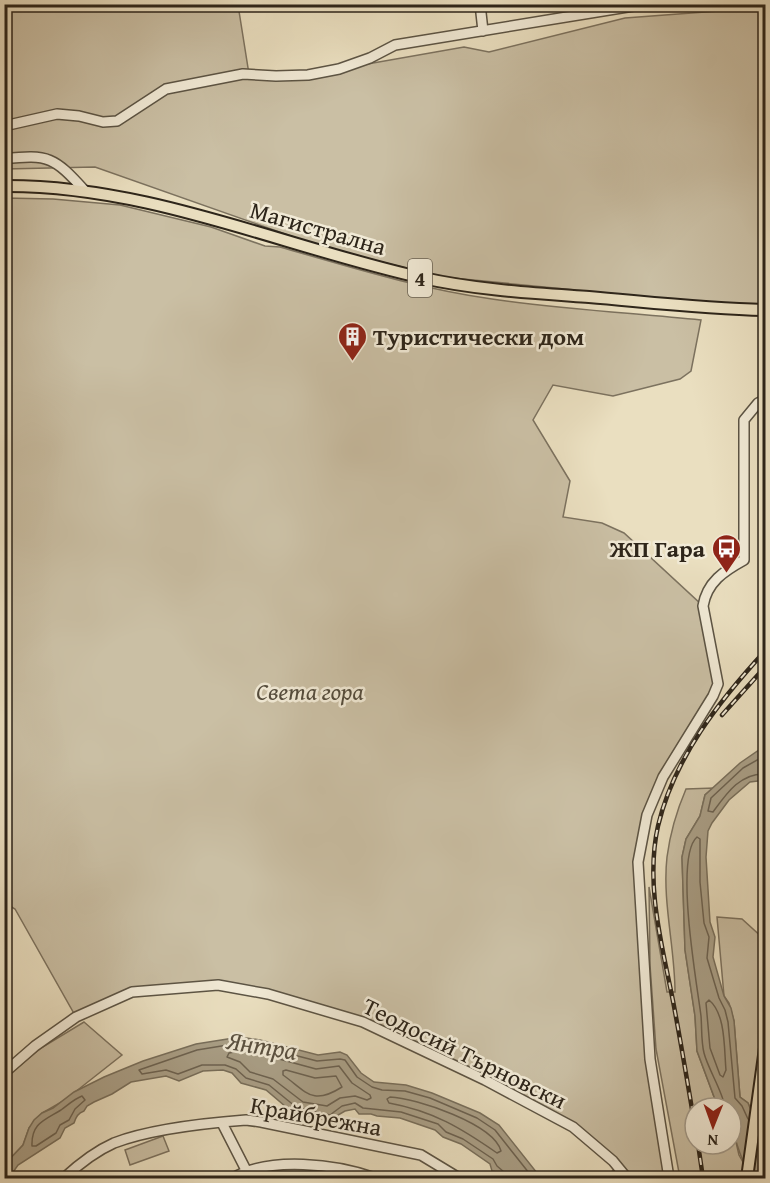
<svg xmlns="http://www.w3.org/2000/svg" width="770" height="1183" viewBox="0 0 770 1183" font-family="'Gentium Book Plus',serif">
	<style>
		.green { fill: #cabfa4; stroke: #7c725f; stroke-width: 1.5 }
		.water { fill: #aaa088; stroke: #786f5c; stroke-width: 1.5 }
		.lines { fill: none; stroke-linecap: round; stroke-linejoin: round }
		.shore { stroke: #6c6251; stroke-width: 1.5 }
		.minor-casing { stroke: #5c5444; stroke-width: 12 }
		.major-casing { stroke: #2d251a; stroke-width: 14 }
		.minor { stroke: #f1ead6; stroke-width: 9 }
		.major { stroke: #eadfc0; stroke-width: 10 }
		.rail-casing { stroke: #2d251a; stroke-width: 4.5 }
		.rail { stroke: #f1ead6; stroke-width: 2; stroke-dasharray: 7; stroke-linecap: butt }
		.labels { text-anchor: middle; dominant-baseline: central; stroke-width: 5; stroke-linejoin: round; paint-order: stroke }
		.shield { fill: #f1ead6; stroke: #686052; stroke-width: 1.5 }
		.shield-label { font-size: 22px; font-weight: bold; fill: #2d251a }
		.street-label { font-size: 24px; fill: #2d251a; stroke: #f1ead6 }
		.poi-label { font-size: 24px; font-weight: bold; fill: #2d251a; stroke: #f1ead6; text-anchor: start }
		.park-label { font-size: 24px; font-style: italic; fill: #544c3c; stroke: #f1ead6 }
		.water-label { font-size: 26px; font-style: italic; fill: #595040; stroke: #f1ead6 }
	</style>
	<rect width="100%" height="100%" fill="#eadfc0"/>
	<filter id="stains"><feTurbulence type="fractalNoise" baseFrequency=".00333" numOctaves="4"/><feColorMatrix values="0 0 0 0 .2 0 0 0 0 .09 0 0 0 0 .02 0 0 0 .5 -.17"/></filter>
	<radialGradient id="worn" r=".72"><stop offset=".6" stop-color="#630" stop-opacity="0"/><stop offset="1" stop-color="#630" stop-opacity=".3"/></radialGradient>
	<path class="green" d="M 4,5 L 238,5 L 249,74 L 339,69 L 464,47 L 489,52 L 625,18 L 745,9 L 748,5 L 765,5 L 765,304 L 720,304 L 442,277 L 322,247 L 95,167 L 5,169 Z
		M 4,198 L 53,199 L 120,205 L 211,227 L 265,246 L 280,247 C 350,267 420,289 492,299 C 562,309 632,313 701,320 L 691,371 L 680,379 L 613,396 L 553,385 L 533,420 L 570,481 L 563,517 L 602,523 L 624,533 L 703,606 L 718,684 L 663,777 L 638,862 L 650,1059 L 669,1178 L 606,1178 L 617,1166 L 573,1127 L 363,1022 L 218,985 L 132,992 L 76,1017 L 15,909 L 5,903 Z
		M 713,788 L 705,795 L 700,816 L 686,839 L 682,857 L 685,950 L 695,1016 L 697,1051 L 716,1102 L 721,1108 L 695,1108 L 695,1144 L 731,1144 L 731,1121 L 739,1155 L 752,1178 L 680,1178 L 656,1049 L 650,965 L 649,887 L 667,992 L 675,992 C 675,948 662,901 667,857 C 670,834 677,810 686,789 Z
		M 717,917 L 742,919 L 765,940 L 765,1147 L 748,1103 L 740,1097 L 734,1021 L 729,1003 L 724,996 Z
		M 84,1022 L 122,1055 L 65,1100 L 42,1113 L 29,1128 L 23,1145 L 5,1164 L 5,1078 L 41,1048 Z
		M 163,1136 L 169,1151 L 130,1165 L 125,1150 Z"/>
	<path class="water" d="M 765,748 L 765,780 L 750,782 L 729,800 L 712,823 L 708,831 L 706,857 L 710,922 L 715,937 L 713,957 L 724,996 L 731,1008 L 734,1021 L 740,1097 L 748,1103 L 764,1141 L 765,1178 L 752,1178 C 740,1159 731,1131 731,1108 L 721,1108 L 716,1102 L 697,1051 L 695,1016 L 685,950 L 682,857 L 686,839 L 700,816 L 705,795 L 740,763 L 759,750 Z
		M 240,1037 L 260,1040 L 318,1055 L 340,1052 L 347,1055 L 361,1073 L 374,1082 L 406,1085 L 432,1093 L 480,1113 L 499,1125 L 541,1178 L 501,1178 L 496,1172 L 492,1171 L 490,1164 L 461,1144 L 443,1137 L 435,1130 L 400,1118 L 377,1116 L 371,1114 L 359,1114 L 355,1109 L 345,1111 L 338,1115 L 335,1124 L 321,1119 L 292,1112 L 266,1090 L 241,1083 L 232,1073 L 223,1070 L 203,1071 L 179,1081 L 166,1076 L 131,1082 L 112,1094 L 94,1102 L 87,1106 L 84,1111 C 78,1113 76,1117 74,1123 L 65,1128 L 60,1138 L 18,1165 L 9,1178 L 5,1178 L 5,1164 L 23,1145 L 29,1128 L 34,1120 L 42,1113 L 53,1108 L 74,1092 L 104,1077 L 143,1061 L 196,1044 Z"/>
	<g class="lines">
		<path class="shore" d="M 766,755 L 743,768 L 711,798 L 708,811 L 713,812 C 726,794 741,772 766,774
			M 709,1000 C 726,1014 724,1049 726,1070 L 723,1077 L 720,1075 L 710,1048 L 706,1003 Z
			M 240,1051 L 257,1053 L 316,1069 L 339,1066 L 352,1083 L 370,1095 L 371,1098 L 367,1100 L 355,1096 L 340,1098 L 327,1106 L 303,1102 L 273,1079 L 250,1072 L 240,1062 L 227,1057 L 229,1053 Z
			M 286,1070 L 315,1078 L 336,1076 L 342,1087 C 312,1106 307,1092 283,1075 L 283,1071 Z
			M 82,1096 L 85,1100 L 75,1109 L 69,1120 L 60,1125 L 56,1133 L 36,1146 L 32,1146 C 31,1123 45,1120 61,1110 C 68,1105 74,1099 82,1096 Z
			M 390,1097 C 416,1098 494,1124 501,1151 L 497,1153 C 461,1128 433,1111 389,1103 L 387,1099 Z
			M 725,1108 C 724,1094 708,1069 704,1053 C 701,1041 702,1028 701,1016 C 697,984 674,857 697,837 L 700,839 L 700,882 L 704,923 L 709,937 L 707,958 L 719,998 L 725,1010 L 728,1022 L 735,1098 L 742,1106 L 748,1119
			M 506,1178 L 504,1172 L 497,1166 L 493,1159 L 463,1139 L 446,1132 L 438,1124 L 401,1112 L 363,1108 L 355,1103 L 342,1106 L 330,1115 L 296,1107 L 269,1085 L 246,1078 L 236,1069 L 225,1065 L 202,1065 L 178,1074 L 166,1070 L 142,1074 L 139,1070 L 197,1050 L 240,1043 L 259,1046 L 317,1061 L 340,1059 L 345,1060 L 357,1077 L 372,1087 L 382,1090 L 405,1091 L 430,1098 L 477,1118 L 495,1130 L 533,1178"/>
		<defs>
			<path id="minor" d="M 480,4 L 483,31
				M 4,126 L 57,114 L 79,116 L 103,122 L 117,121 L 166,89 L 243,74 L 276,76 L 308,75 L 339,69 L 370,58 L 395,45 L 646,4
				M 4,159 C 49,154 54,157 85,191
				M 4,1073 L 35,1046 L 76,1017 L 132,992 L 218,985 L 268,994 L 363,1022 L 485,1080 L 573,1127 L 613,1161 L 627,1178
				M 222,1123 L 246,1170
				M 64,1178 C 78,1165 96,1151 114,1143 C 150,1129 207,1123 246,1120 L 261,1122 L 421,1155 L 459,1178
				M 233,1178 C 270,1156 336,1164 375,1178
				M 669,1178 L 650,1059 L 638,862 L 647,815 L 663,777 L 713,696 L 718,684 L 703,606 C 707,582 724,571 744,560 L 744,420 L 758,403 L 766,399"/>
			<path id="major" d="M 4,186 C 150,185 283,247 423,278 C 477,290 534,293 589,297 C 648,302 707,309 766,310
				M 747,1178 L 766,1041"/>
		</defs>
		<use href="#minor" class="minor-casing"/>
		<use href="#major" class="major-casing"/>
		<use href="#minor" class="minor"/>
		<use href="#major" class="major"/>
		<defs>
			<path id="rail" d="M 722,715 L 766,666
				M 695,1127 C 688,1085 681,1043 673,1001 C 662,945 645,884 658,826 C 674,758 719,701 766,650
				M 698,1144 L 703,1178"/>
		</defs>
		<use href="#rail" class="rail-casing"/>
		<use href="#rail" class="rail"/>
	</g>
	<defs>
		<symbol id="building-pin" viewBox="-11 -11 22 30"><path d="M0 17L-7.5 6A9.5 9.5 0 1 1 7.5 6Z" fill="#8f2418" stroke="#f1ead6"/><path d="M-4-6H4V6H1V3H-1V6H-4ZM-2.5-4.3h1.7v1.8h-1.7ZM.8-4.3h1.7v1.8H.8ZM-2.5-1h1.7V.8h-1.7ZM.8-1h1.7V.8H.8Z" fill="#fff"/></symbol>
		<symbol id="bus-pin" viewBox="-11 -11 22 30"><path d="M0 17L-7.5 6A9.5 9.5 0 1 1 7.5 6Z" fill="#8f2418" stroke="#f1ead6"/><path d="M-5-6H5V4H4V6H2V4H-2V6H-4V4H-5ZM-3.5-4V0h7V-4ZM-3.5 1.2v1.5H-2V1.2ZM2 1.2v1.5H3.5V1.2Z" fill="#fff"/></symbol>
	</defs>
	<g fill-rule="evenodd">
		<use href="#building-pin" x="336" y="320" width="33" height="45"/>
		<use href="#bus-pin" x="710" y="532" width="33" height="45"/>
	</g>
	<g class="labels">
		<rect class="shield" x="408" y="259" width="24" height="38" rx="4.5"/>
		<g class="shield-label">
			<text x="420" y="278">4</text>
		</g>
		<g class="street-label">
			<text transform="translate(318 228) rotate(16)">Магистрална</text>
			<text transform="translate(465 1053) rotate(26)">Теодосий Търновски</text>
			<text transform="translate(316 1116) rotate(10)">Крайбрежна</text>
		</g>
		<g class="poi-label">
			<text x="373" y="336">Туристически дом</text>
			<text x="705" y="548" text-anchor="end">ЖП Гара</text>
		</g>
		<g class="park-label">
			<text x="310" y="691">Света гора</text>
		</g>
		<g class="water-label">
			<text transform="translate(262 1045) rotate(9)">Янтра</text>
		</g>
	</g>
	<rect width="770" height="1183" fill="none" stroke="#eadfc0" stroke-width="24"/>
	<rect x="6" y="6" width="758" height="1171" fill="none" stroke="#2d251a" stroke-width="3"/>
	<rect x="12" y="12" width="746" height="1159" fill="none" stroke="#2d251a" stroke-width="1.5"/>
	<g transform="translate(713 1126) rotate(181)"><circle r="28" fill="#f1ead6" stroke="#a39b8b" stroke-width="1.5"/>
	<path d="M0-4.5L10 22L0 15L-10 22Z" fill="#8f2418"/>
	<text y="-9" font-size="16" font-weight="bold" text-anchor="middle" fill="#2d251a">N</text>
	</g>
	<rect width="100%" height="100%" filter="url(#stains)"/>
	<rect width="100%" height="100%" fill="url(#worn)"/>
</svg>
